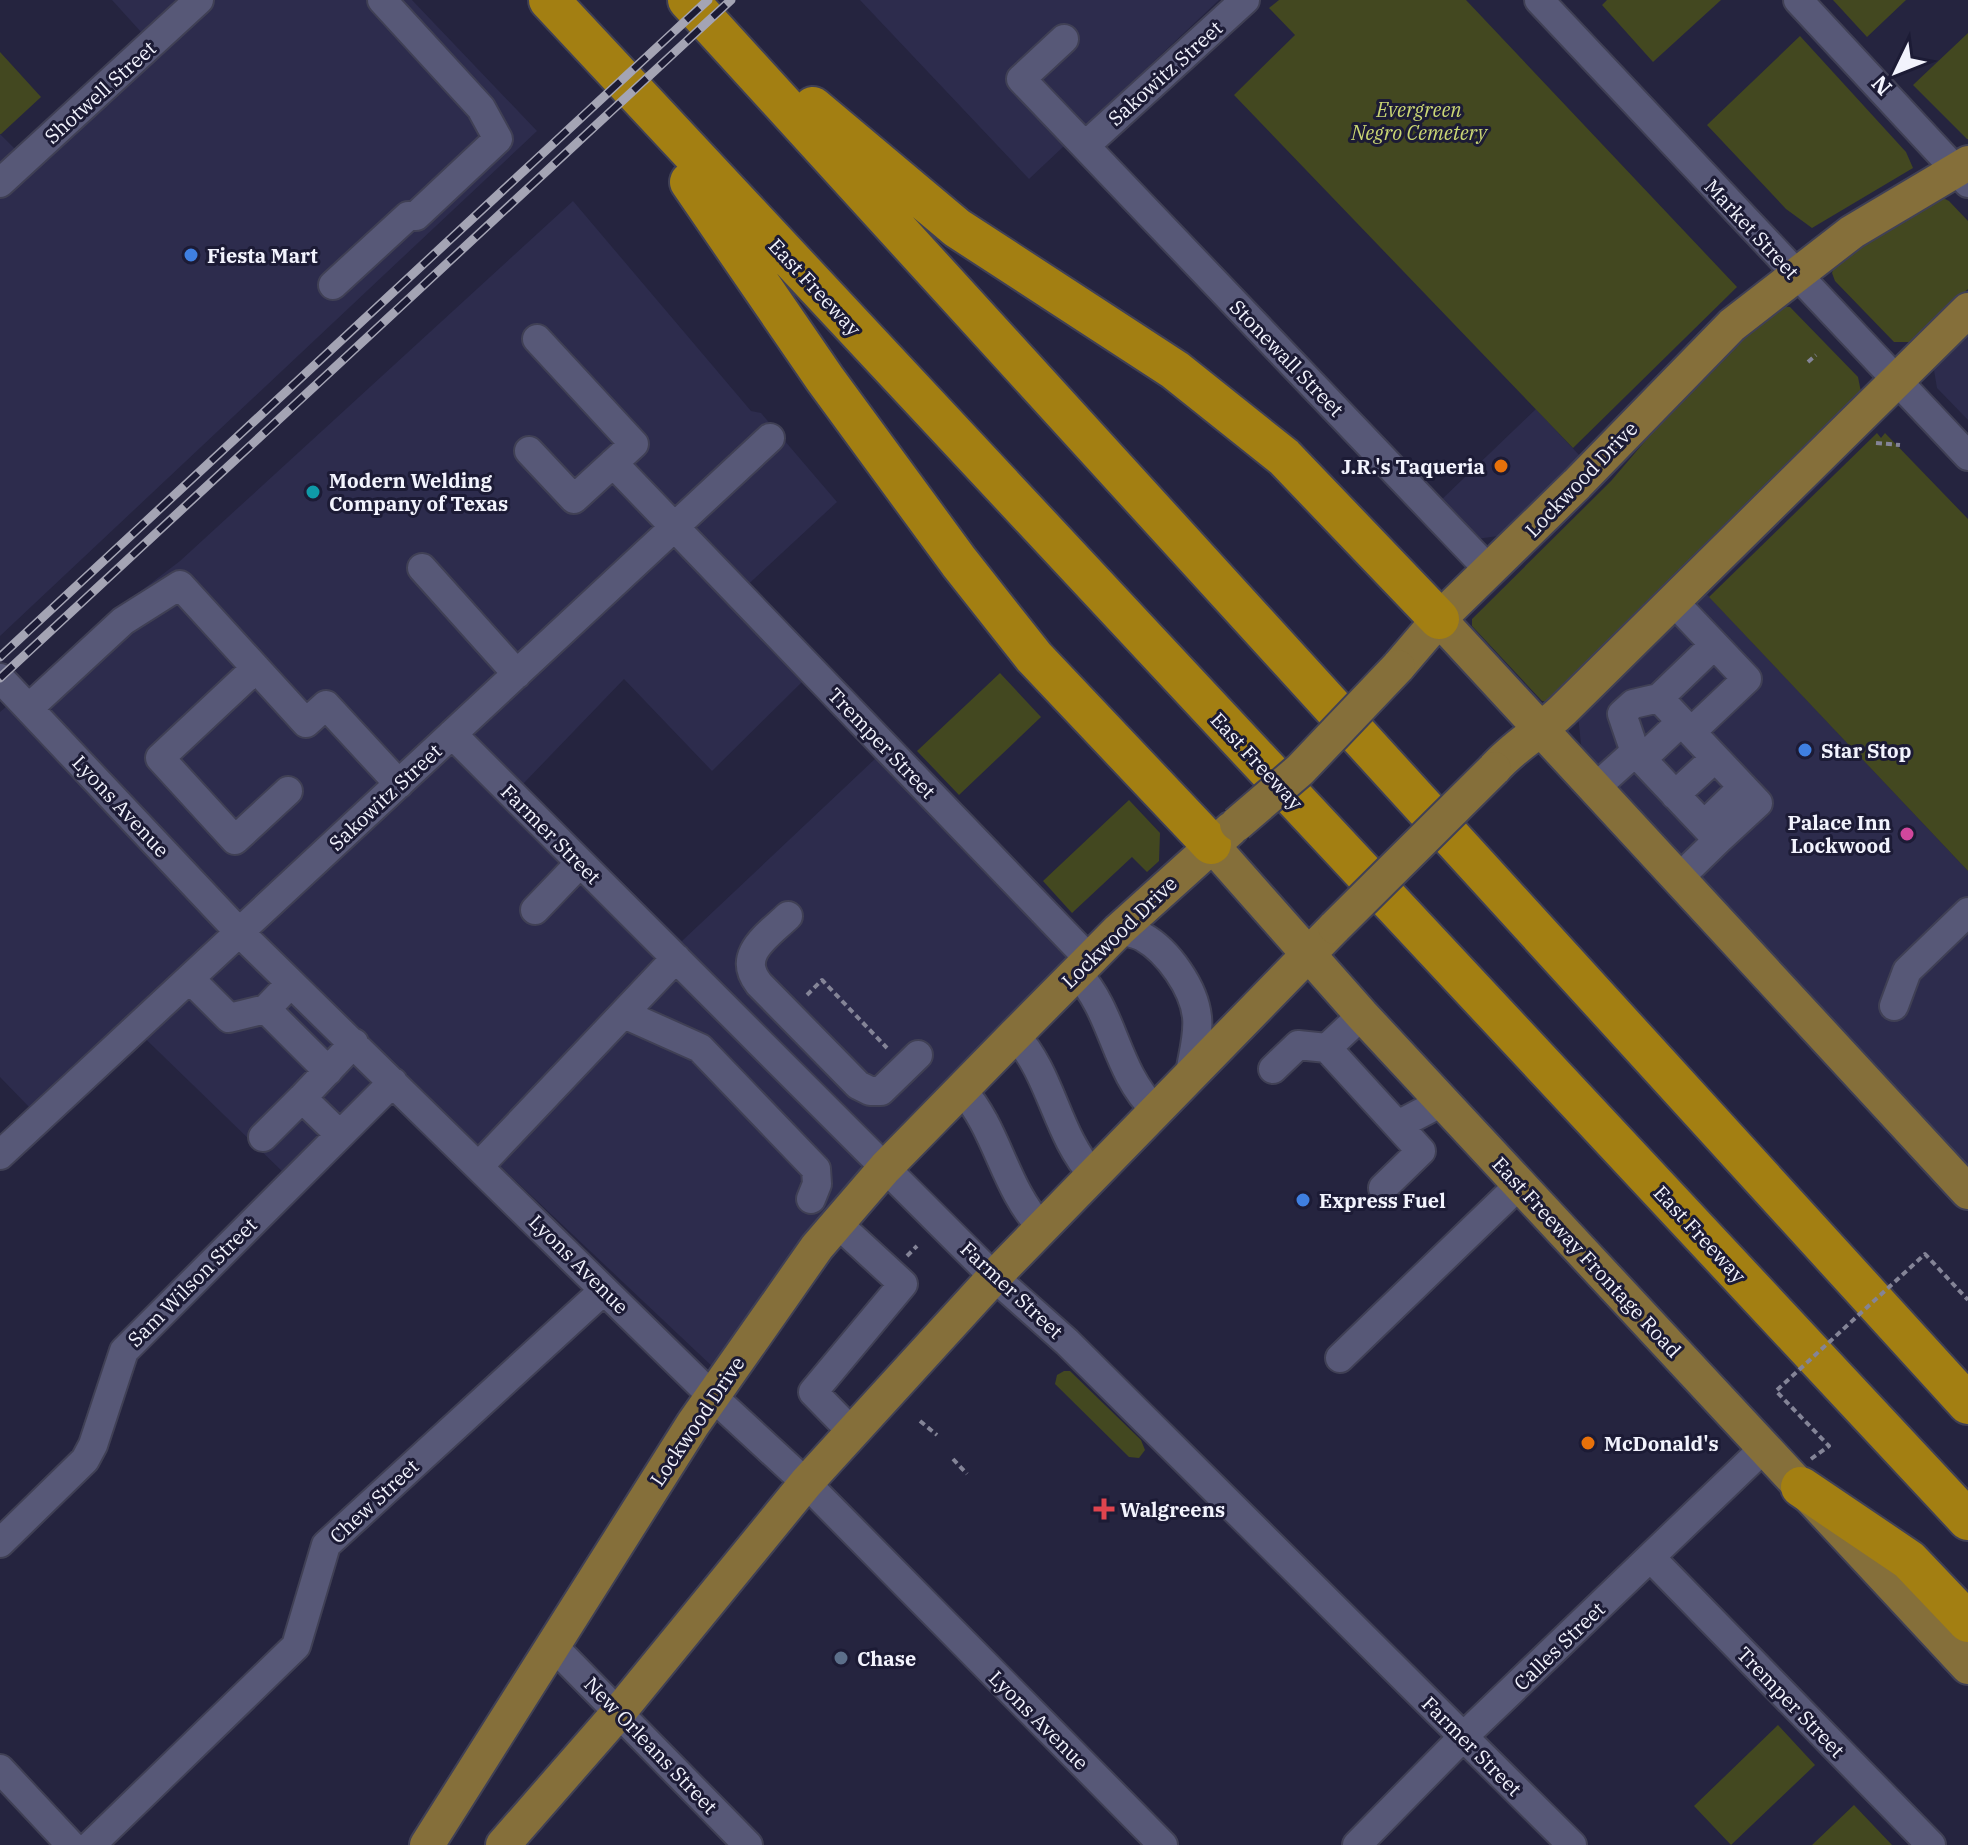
<svg xmlns="http://www.w3.org/2000/svg" width="1968" height="1845" viewBox="0 0 1968 1845" font-family="'IBM Plex Serif',serif">
	<style>
		.built { fill: #2d2c4d }
		.green { fill: #434820 }
		.lines { fill: none; stroke-linecap: round; stroke-linejoin: round }
		.minor-casing { stroke: #404055; stroke-width: 32 }
		.major-casing { stroke: #404055; stroke-width: 38 }
		.highway-casing { stroke: #404055; stroke-width: 44 }
		.path { stroke: #848497; stroke-width: 4; stroke-dasharray: 6 4; stroke-linecap: butt }
		.minor { stroke: #575877; stroke-width: 28 }
		.major { stroke: #856f3a; stroke-width: 34 }
		.highway { stroke: #a37f12; stroke-width: 40 }
		.rail-casing { stroke: #a4a4b4; stroke-width: 9 }
		.rail { stroke: #1c1b35; stroke-width: 6; stroke-dasharray: 18; stroke-linecap: butt }
		.major-bridge-casing { stroke: #404055; stroke-width: 38; stroke-linecap: butt }
		.path-bridge { stroke: #848497; stroke-width: 4; stroke-dasharray: 6 4; stroke-linecap: butt }
		.major-bridge { stroke: #856f3a; stroke-width: 34 }
		.shop-dot { fill: #3f7fe0; stroke: #1c1b35; stroke-width: 3 }
		.food-dot { fill: #e8710a; stroke: #1c1b35; stroke-width: 3 }
		.culture-dot { fill: #0f9aa8; stroke: #1c1b35; stroke-width: 3 }
		.hotel-dot { fill: #d1479c; stroke: #1c1b35; stroke-width: 3 }
		.health-dot { fill: #e0444e; stroke: #1c1b35; stroke-width: 3 }
		.service-dot { fill: #5c6f8a; stroke: #1c1b35; stroke-width: 3 }
		.labels { text-anchor: middle; dominant-baseline: central; stroke-width: 6; stroke-linejoin: round; paint-order: stroke }
		.street-label { font-size: 20px; fill: #f2f3fd; stroke: #1c1b35 }
		.park-label { font-size: 20px; font-style: italic; fill: #cad674; stroke: #1c1b35 }
		.poi-label { font-size: 20px; font-weight: bold; fill: #f2f3fd; stroke: #1c1b35; text-anchor: start }
	</style>
	<rect width="100%" height="100%" fill="#25243f"/>
	<path class="built" d="M 112,0 L 412,0 L 537,131 L 0,636 L 0,134 L 15,149 L 141,32 Z
		M 860,0 L 1219,0 L 1029,179 Z
		M 573,201 L 751,411 L 761,413 L 837,502 L 728,603 L 802,682 L 712,771 L 624,679 L 523,784 L 682,941 L 877,757 L 1073,963 L 715,1369 L 393,1065 L 285,1174 L 126,1020 L 30,1108 L 0,1077 L 0,712 L 116,610 L 180,561 Z
		M 1968,329 L 1968,420 L 1937,388 L 1934,370 L 1937,361 Z
		M 1536,409 L 1580,456 L 1498,536 L 1477,539 L 1438,503 Z
		M 1702,589 L 1968,871 L 1968,1166 L 1588,758 L 1581,744 L 1578,716 Z"/>
	<path class="green" d="M 1279,0 L 1466,0 L 1737,287 L 1573,448 L 1234,95 L 1295,35 L 1269,8 Z
		M 1607,0 L 1721,0 L 1653,62 L 1602,5 Z
		M 1833,0 L 1906,0 L 1867,37 Z
		M 1968,33 L 1968,139 L 1967,139 L 1913,85 Z
		M 1800,36 L 1906,152 L 1913,168 L 1812,228 L 1786,209 L 1707,125 Z
		M 0,52 L 41,97 L 1,134 L 0,134 Z
		M 1941,197 L 1949,201 L 1968,221 L 1968,289 L 1912,342 L 1894,342 L 1835,281 L 1832,273 L 1836,262 Z
		M 1779,306 L 1790,307 L 1858,377 L 1861,392 L 1597,656 L 1547,702 L 1542,701 L 1472,626 L 1472,619 L 1611,481 L 1705,371 Z
		M 1877,433 L 1881,438 L 1885,433 L 1968,519 L 1968,871 L 1709,597 Z
		M 1000,673 L 1041,717 L 959,795 L 917,751 Z
		M 1129,800 L 1160,833 L 1159,861 L 1147,872 L 1132,857 L 1072,913 L 1043,881 Z
		M 1064,1371 L 1070,1371 L 1141,1440 L 1145,1450 L 1139,1458 L 1129,1457 L 1055,1384 L 1057,1375 Z
		M 1778,1725 L 1815,1765 L 1731,1845 L 1694,1806 Z
		M 1854,1805 L 1892,1845 L 1812,1845 Z"/>
	<g class="lines">
		<defs>
			<path id="minor" d="M 1539,0 L 1968,456
				M 1798,0 L 1968,183
				M 1064,39 L 1021,79 L 1490,571
				M 1085,146 L 1245,0
				M 0,183 L 199,0
				M 333,285 L 408,216 L 416,216 L 498,139 L 481,108 L 382,0
				M 529,451 L 574,499 L 634,444 L 537,339
				M 613,463 L 1090,960
				M 422,568 L 517,674
				M 1674,602 L 1747,679 L 1691,732
				M 256,668 L 160,758 L 235,840 L 288,791
				M 0,678 L 240,933 L 712,1396 L 806,1483 L 1163,1845
				M 1659,698 L 1758,803 L 1718,840
				M 29,708 L 123,621 L 180,585 L 306,723 L 326,705 L 399,784
				M 452,734 L 994,1277 L 1067,1342 L 1572,1845
				M 1635,752 L 1622,714 L 1633,704 L 1659,698 L 1714,645
				M 1642,759 L 1681,722
				M 1594,789 L 1635,752 L 1718,840 L 1678,879
				M 1675,795 L 1715,758
				M 1704,825 L 1743,787
				M 535,910 L 580,863
				M 788,916 C 767,936 736,955 759,984 L 858,1085 L 870,1091 L 881,1091 L 918,1055
				M 1119,930 C 1126,932 1136,933 1143,937 C 1168,951 1194,988 1197,1017 C 1199,1035 1193,1055 1190,1073
				M 1077,973 C 1115,1014 1114,1069 1155,1110
				M 190,979 L 229,1018 L 266,1009
				M 291,983 L 266,1009 L 328,1071
				M 1894,1006 L 1907,971 L 1968,912
				M 624,1014 L 700,1048 L 816,1169 L 817,1184 L 811,1199
				M 1015,1035 C 1052,1075 1056,1134 1093,1175
				M 1327,1048 L 1362,1015
				M 1273,1069 L 1298,1045 L 1327,1048 L 1421,1151 L 1383,1188
				M 962,1090 C 998,1130 1004,1188 1042,1228
				M 1398,1125 L 1442,1102
				M 340,1135 L 302,1098 L 354,1043
				M 263,1137 L 302,1098
				M 0,1155 L 770,438
				M 479,1166 L 676,958
				M 837,1223 L 903,1284 L 813,1392 L 852,1432
				M 1340,1358 L 1520,1184
				M 0,1543 L 85,1460 L 93,1445 L 124,1351 L 393,1082
				M 1651,1558 L 1931,1845
				M 552,1645 L 748,1845
				M 0,1769 L 71,1845
				M 91,1845 L 296,1646 L 326,1545 L 604,1290
				M 1357,1845 L 1463,1737 L 1764,1448"/>
			<path id="major" d="M 1439,619 L 1968,1192
				M 1398,667 L 1439,619 L 1577,484 L 1732,325 L 1852,232 L 1968,163
				M 1494,769 C 1515,745 1539,733 1562,711 L 1968,310
				M 1211,844 L 1362,1015 L 1968,1667
				M 427,1845 L 693,1424 L 817,1247 L 885,1168 L 1015,1035 L 1119,930 L 1231,829
				M 503,1845 L 619,1712 L 806,1483 L 994,1277 L 1335,927"/>
			<path id="highway" d="M 549,0 L 1968,1520
				M 688,0 L 1968,1404
				M 813,107 L 957,228 L 1175,370 L 1284,457 L 1439,619
				M 690,182 L 825,379 L 959,562 L 1034,657 L 1211,844
				M 1801,1487 L 1909,1560 L 1968,1622"/>
		</defs>
		<use href="#minor" class="minor-casing"/>
		<use href="#major" class="major-casing"/>
		<use href="#highway" class="highway-casing"/>
		<path class="path" d="M 1808,362 L 1816,355
			M 1876,443 L 1900,445
			M 807,995 L 822,980 L 887,1048
			M 907,1256 L 917,1246
			M 920,1421 L 937,1435
			M 953,1459 L 967,1474"/>
		<use href="#minor" class="minor"/>
		<use href="#major" class="major"/>
		<use href="#highway" class="highway"/>
		<defs>
			<path id="rail" d="M 0,657 L 708,0
				M 0,678 L 731,0"/>
		</defs>
		<use href="#rail" class="rail-casing"/>
		<use href="#rail" class="rail"/>
		<defs>
			<path id="major-bridge" d="M 1237,824 L 1300,770 L 1398,667
				M 1335,927 L 1494,769"/>
		</defs>
		<use href="#major-bridge" class="major-bridge-casing"/>
		<path class="path-bridge" d="M 1811,1459 L 1829,1446 L 1776,1391 L 1925,1254 L 1968,1300"/>
		<use href="#major-bridge" class="major-bridge"/>
	</g>
	<g class="shop-dot">
		<circle cx="191" cy="255" r="8"/>
		<circle cx="1805" cy="750" r="8"/>
		<circle cx="1303" cy="1200" r="8"/>
	</g>
	<g class="food-dot">
		<circle cx="1501" cy="466" r="8"/>
		<circle cx="1588" cy="1443" r="8"/>
	</g>
	<circle class="culture-dot" cx="313" cy="492" r="8"/>
	<circle class="hotel-dot" cx="1907" cy="834" r="8"/>
	<path class="health-dot" d="M1100 1497h8v8h8v8h-8v8h-8v-8h-8v-8h8z"/>
	<circle class="service-dot" cx="841" cy="1658" r="8"/>
	<g class="labels">
		<g class="street-label">
			<text transform="translate(1165 73) rotate(-42)">Sakowitz Street</text>
			<text transform="translate(100 92) rotate(-42)">Shotwell Street</text>
			<text transform="translate(1752 229) rotate(47)">Market Street</text>
			<text transform="translate(815 287) rotate(47)">East Freeway</text>
			<text transform="translate(1287 358) rotate(46)">Stonewall Street</text>
			<text transform="translate(1581 479) rotate(-46)">Lockwood Drive</text>
			<text transform="translate(882 743) rotate(46)">Tremper Street</text>
			<text transform="translate(1257 761) rotate(47)">East Freeway</text>
			<text transform="translate(385 797) rotate(-43)">Sakowitz Street</text>
			<text transform="translate(121 806) rotate(47)">Lyons Avenue</text>
			<text transform="translate(551 834) rotate(45)">Farmer Street</text>
			<text transform="translate(1119 932) rotate(-44)">Lockwood Drive</text>
			<text transform="translate(1700 1234) rotate(47)">East Freeway</text>
			<text transform="translate(1587 1257) rotate(47)">East Freeway Frontage Road</text>
			<text transform="translate(579 1264) rotate(45)">Lyons Avenue</text>
			<text transform="translate(192 1282) rotate(-45)">Sam Wilson Street</text>
			<text transform="translate(1012 1290) rotate(43)">Farmer Street</text>
			<text transform="translate(697 1421) rotate(-56)">Lockwood Drive</text>
			<text transform="translate(374 1501) rotate(-43)">Chew Street</text>
			<text transform="translate(1559 1646) rotate(-44)">Calles Street</text>
			<text transform="translate(1791 1702) rotate(46)">Tremper Street</text>
			<text transform="translate(1039 1720) rotate(45)">Lyons Avenue</text>
			<text transform="translate(651 1745) rotate(46)">New Orleans Street</text>
			<text transform="translate(1472 1746) rotate(45)">Farmer Street</text>
		</g>
		<g class="park-label">
			<text x="1419" y="109">Evergreen<tspan x="1419" dy="23">Negro Cemetery</tspan></text>
		</g>
		<g class="poi-label">
			<text x="207" y="255">Fiesta Mart</text>
			<text x="1485" y="466" text-anchor="end">J.R.'s Taqueria</text>
			<text x="329" y="480">Modern Welding<tspan x="329" dy="23">Company of Texas</tspan></text>
			<text x="1821" y="750">Star Stop</text>
			<text x="1891" y="822" text-anchor="end">Palace Inn<tspan x="1891" dy="23">Lockwood</tspan></text>
			<text x="1319" y="1200">Express Fuel</text>
			<text x="1604" y="1443">McDonald's</text>
			<text x="1120" y="1509">Walgreens</text>
			<text x="857" y="1658">Chase</text>
		</g>
	</g>
	<g transform="translate(1896 72) rotate(227)" stroke="#1c1b35" stroke-width="6" paint-order="stroke">
	<path d="M0-6L14 30L0 20L-14 30Z" fill="#f2f3fd"/>
	<text y="-12" font-size="22" font-weight="bold" text-anchor="middle" fill="#f2f3fd">N</text>
	</g>
</svg>
